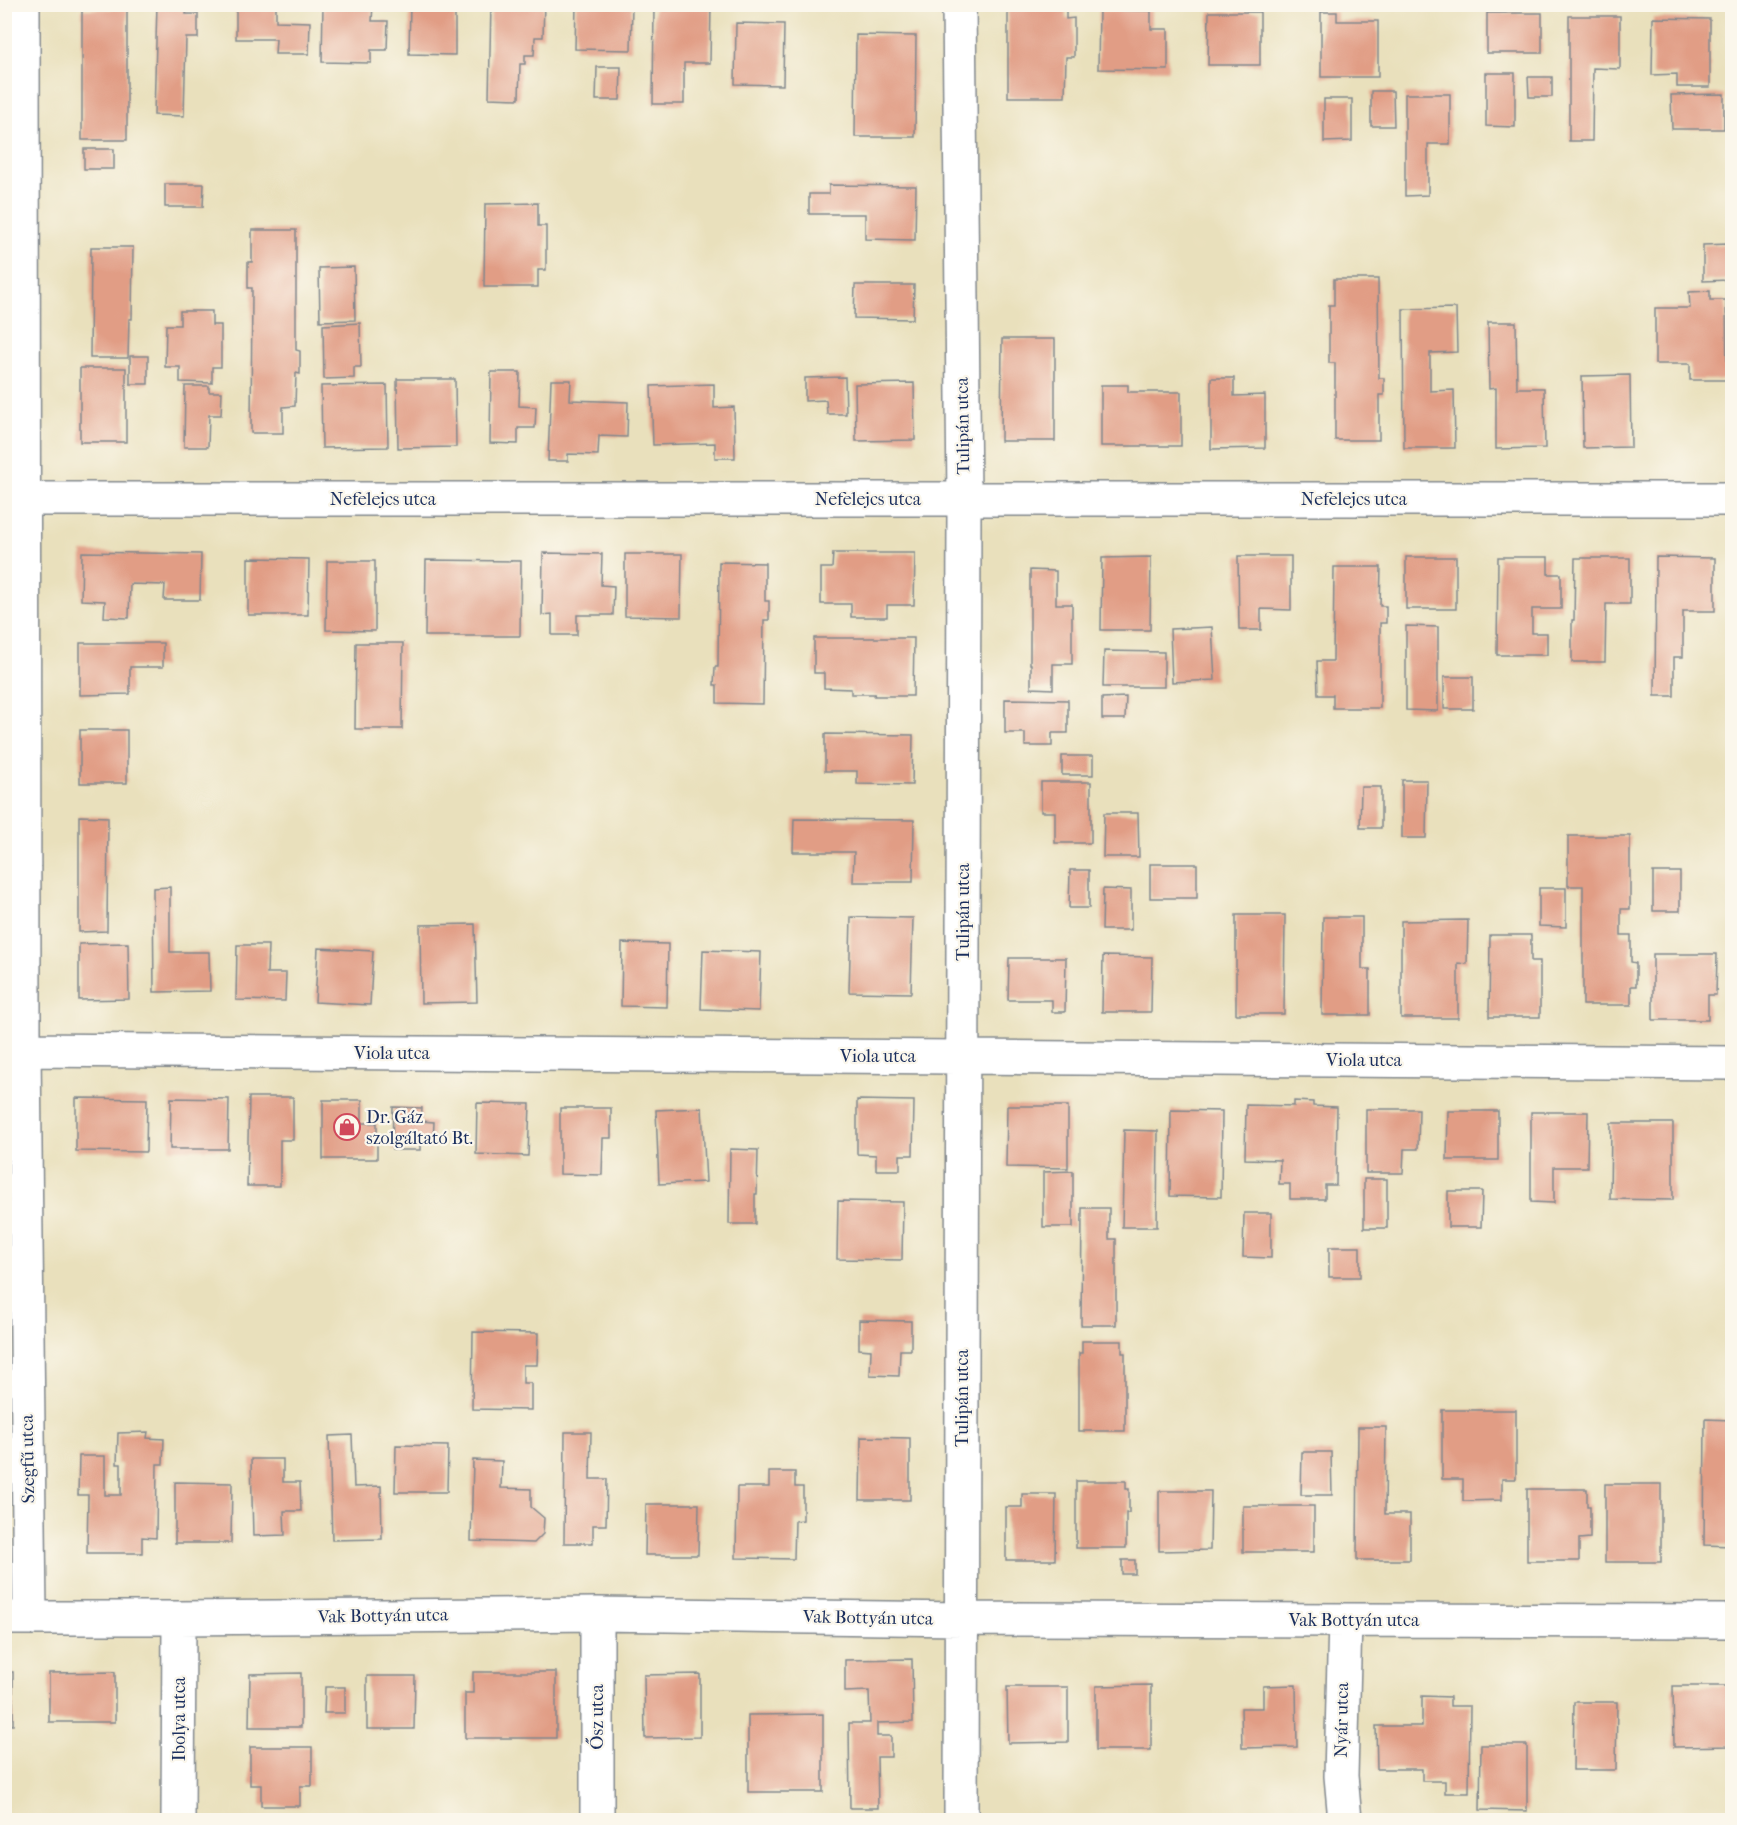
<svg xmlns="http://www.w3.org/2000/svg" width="1737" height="1825" viewBox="0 0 1737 1825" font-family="'IM FELL French Canon',serif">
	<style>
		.building { fill: #e19d85 }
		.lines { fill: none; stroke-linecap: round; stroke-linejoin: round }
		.minor-casing { stroke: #82888d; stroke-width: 36 }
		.minor { stroke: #fff; stroke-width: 33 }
		.labels { text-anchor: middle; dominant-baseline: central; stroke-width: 4.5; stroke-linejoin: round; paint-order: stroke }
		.street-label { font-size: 18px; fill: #1b2f5e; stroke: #fbf7ec }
		.poi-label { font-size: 18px; fill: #1b2f5e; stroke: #fbf7ec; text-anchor: start }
	</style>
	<rect width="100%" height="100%" fill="#fbf7ec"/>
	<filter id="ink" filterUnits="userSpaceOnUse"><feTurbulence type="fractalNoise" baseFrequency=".0167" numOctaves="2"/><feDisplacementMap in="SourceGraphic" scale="12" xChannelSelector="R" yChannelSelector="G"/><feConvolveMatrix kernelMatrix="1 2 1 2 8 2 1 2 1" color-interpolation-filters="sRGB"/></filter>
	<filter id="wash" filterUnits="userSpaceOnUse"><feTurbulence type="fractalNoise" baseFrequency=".008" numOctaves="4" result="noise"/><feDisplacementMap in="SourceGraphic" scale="24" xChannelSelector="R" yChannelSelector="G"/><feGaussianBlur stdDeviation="1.35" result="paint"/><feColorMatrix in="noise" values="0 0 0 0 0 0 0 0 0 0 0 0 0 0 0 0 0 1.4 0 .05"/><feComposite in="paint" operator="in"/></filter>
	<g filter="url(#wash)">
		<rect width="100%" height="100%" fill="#e9e0bc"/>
		<g id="blocks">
			<path class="building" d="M 157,4 L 187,4 L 186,14 L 198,14 L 198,38 L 186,38 L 184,116 L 154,115 Z
				M 323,4 L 373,4 L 372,21 L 388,21 L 387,50 L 371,50 L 371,63 L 322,62 Z
				M 410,4 L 455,4 L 455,55 L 409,54 Z
				M 491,4 L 544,4 L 543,37 L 535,37 L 534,55 L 525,55 L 525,64 L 520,64 L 519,99 L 489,98 Z
				M 576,4 L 632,5 L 631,50 L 575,49 Z
				M 654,4 L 711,4 L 710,63 L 684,63 L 684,104 L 653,104 Z
				M 236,5 L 276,5 L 276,21 L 310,22 L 309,54 L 275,54 L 276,39 L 236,39 Z
				M 1008,8 L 1066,8 L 1066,19 L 1074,18 L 1074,57 L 1066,57 L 1065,97 L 1008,97 Z
				M 82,9 L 127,9 L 127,140 L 82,140 Z
				M 1099,10 L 1151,11 L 1151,29 L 1168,29 L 1168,70 L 1098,69 Z
				M 1209,12 L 1260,12 L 1260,65 L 1208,65 Z
				M 1321,12 L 1337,12 L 1337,21 L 1378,21 L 1378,77 L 1321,77 Z
				M 1487,13 L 1542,13 L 1542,53 L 1487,53 Z
				M 1569,16 L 1620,16 L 1620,69 L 1593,68 L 1592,141 L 1569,141 Z
				M 1653,18 L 1710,19 L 1710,87 L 1677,87 L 1677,74 L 1652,75 Z
				M 736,23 L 784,24 L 783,85 L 735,84 Z
				M 856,35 L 916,36 L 915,137 L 855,137 Z
				M 597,67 L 621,67 L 620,100 L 596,100 Z
				M 1486,73 L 1515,73 L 1515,127 L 1486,126 Z
				M 1528,77 L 1552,77 L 1552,97 L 1529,97 Z
				M 1371,91 L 1393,91 L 1394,126 L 1371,126 Z
				M 1405,94 L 1450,94 L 1450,144 L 1428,144 L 1428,195 L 1405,196 Z
				M 1724,94 L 1724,129 L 1672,129 L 1671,95 Z
				M 1324,99 L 1352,99 L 1352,141 L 1324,142 Z
				M 84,149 L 114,149 L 114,169 L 84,169 Z
				M 165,184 L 204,184 L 203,207 L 165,207 Z
				M 829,185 L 916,186 L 915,240 L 865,239 L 865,214 L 809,214 L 809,194 L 829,194 Z
				M 538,203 L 538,226 L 546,226 L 546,270 L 538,270 L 538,287 L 484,287 L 485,204 Z
				M 252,230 L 296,230 L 296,350 L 300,351 L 300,374 L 296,373 L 295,406 L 283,407 L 283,433 L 251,433 L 252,288 L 248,288 L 248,262 L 252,262 Z
				M 1728,244 L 1728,280 L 1703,281 L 1703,245 Z
				M 91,247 L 133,247 L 132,319 L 129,319 L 128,358 L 90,358 Z
				M 354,267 L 355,320 L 320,321 L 319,268 Z
				M 1334,279 L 1378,279 L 1379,378 L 1384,378 L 1384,395 L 1379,395 L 1379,440 L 1335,440 L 1335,363 L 1329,363 L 1329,305 L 1334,305 Z
				M 855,285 L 914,285 L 913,319 L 854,318 Z
				M 1710,291 L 1710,300 L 1726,300 L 1727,380 L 1690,380 L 1690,364 L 1655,364 L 1655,308 L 1690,308 L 1689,292 Z
				M 1456,308 L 1457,352 L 1430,353 L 1430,391 L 1454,390 L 1455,448 L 1404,448 L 1403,309 Z
				M 180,311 L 212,311 L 212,325 L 221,325 L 221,367 L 212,367 L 212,383 L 180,382 L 180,367 L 165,367 L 166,325 L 180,325 Z
				M 1488,322 L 1516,322 L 1517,388 L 1544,388 L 1545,448 L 1496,449 L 1496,388 L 1489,389 Z
				M 360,323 L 361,367 L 354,367 L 354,378 L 324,379 L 323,325 Z
				M 1002,339 L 1055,339 L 1055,441 L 1001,441 Z
				M 130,356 L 148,356 L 148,384 L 130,384 Z
				M 80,368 L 126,368 L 126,442 L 80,442 Z
				M 491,372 L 520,372 L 519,406 L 536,407 L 535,428 L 518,428 L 518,444 L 490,443 Z
				M 1630,375 L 1631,447 L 1583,448 L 1582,376 Z
				M 845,377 L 846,414 L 827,414 L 826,400 L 805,401 L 805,378 Z
				M 1211,378 L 1234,378 L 1234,396 L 1265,395 L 1265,448 L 1211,449 Z
				M 397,379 L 455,379 L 456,447 L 398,448 Z
				M 551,380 L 571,380 L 570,400 L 628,402 L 627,437 L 599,436 L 598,455 L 568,454 L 568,461 L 548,461 Z
				M 914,383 L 915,440 L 856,441 L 855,384 Z
				M 714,384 L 714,408 L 734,407 L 735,458 L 715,458 L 715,443 L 653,445 L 651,386 Z
				M 387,385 L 388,447 L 322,448 L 321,386 Z
				M 1101,385 L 1128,385 L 1128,392 L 1181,392 L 1181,446 L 1101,446 Z
				M 185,386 L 209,386 L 209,392 L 222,392 L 221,415 L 209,415 L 208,447 L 184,447 Z
				M 82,552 L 201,554 L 200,600 L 164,600 L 165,585 L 130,584 L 129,618 L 104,617 L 105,601 L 81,600 Z
				M 543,553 L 602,554 L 601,585 L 614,586 L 613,615 L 577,615 L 577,635 L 552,635 L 552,614 L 542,615 Z
				M 833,553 L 915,553 L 914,605 L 887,605 L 887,617 L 851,617 L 851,604 L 821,604 L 821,568 L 832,568 Z
				M 625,554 L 682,554 L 681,617 L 625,616 Z
				M 1238,556 L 1291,556 L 1291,610 L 1261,609 L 1261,630 L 1239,630 Z
				M 1151,557 L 1150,630 L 1101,630 L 1102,558 Z
				M 1406,557 L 1456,557 L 1456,609 L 1406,609 Z
				M 1498,557 L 1548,557 L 1548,574 L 1561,574 L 1561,609 L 1532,609 L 1532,633 L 1547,633 L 1547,655 L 1497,655 Z
				M 1656,557 L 1715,558 L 1715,611 L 1683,611 L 1683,657 L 1674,657 L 1674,696 L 1655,696 Z
				M 248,558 L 309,559 L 308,615 L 248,615 Z
				M 1575,558 L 1630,558 L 1630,604 L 1606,604 L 1605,662 L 1572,662 L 1572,620 L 1574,620 Z
				M 426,560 L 521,561 L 520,636 L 425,636 Z
				M 327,561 L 375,561 L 375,631 L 326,630 Z
				M 719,562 L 765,563 L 765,601 L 769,601 L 769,620 L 764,620 L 763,704 L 717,703 L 717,685 L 714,685 L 715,667 L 718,667 Z
				M 1334,567 L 1381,567 L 1380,606 L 1386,606 L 1386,623 L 1380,623 L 1380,708 L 1333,708 L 1333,695 L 1318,695 L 1317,661 L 1333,661 Z
				M 1030,570 L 1056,571 L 1056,604 L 1072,604 L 1072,664 L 1053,664 L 1053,689 L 1031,688 L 1031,664 L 1030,664 Z
				M 1406,626 L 1438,627 L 1438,711 L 1406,710 Z
				M 1212,627 L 1215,680 L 1172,682 L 1170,629 Z
				M 814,638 L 914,638 L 913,696 L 874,696 L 875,694 L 851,694 L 851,689 L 824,688 L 824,673 L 814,673 Z
				M 80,643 L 163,643 L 163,667 L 130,667 L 130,694 L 80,695 Z
				M 356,643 L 403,643 L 402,729 L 355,729 Z
				M 1104,651 L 1164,652 L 1164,687 L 1103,687 Z
				M 1444,677 L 1473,677 L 1473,709 L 1444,709 Z
				M 1126,697 L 1125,719 L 1102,719 L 1102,698 Z
				M 1005,699 L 1068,700 L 1068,733 L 1052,733 L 1052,746 L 1025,746 L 1025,733 L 1005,733 Z
				M 80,730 L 127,730 L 127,783 L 80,783 Z
				M 825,734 L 913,735 L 912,785 L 857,784 L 857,771 L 825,771 Z
				M 1062,756 L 1093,756 L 1093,775 L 1062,775 Z
				M 1402,780 L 1427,780 L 1426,838 L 1402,838 Z
				M 1041,782 L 1091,782 L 1091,843 L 1055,843 L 1055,812 L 1041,812 Z
				M 1361,787 L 1381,787 L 1381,828 L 1360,828 Z
				M 1104,813 L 1138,813 L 1139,857 L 1103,857 Z
				M 79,816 L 108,817 L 107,931 L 79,932 Z
				M 794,819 L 914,820 L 913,882 L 853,882 L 854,852 L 793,852 Z
				M 1568,836 L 1630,836 L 1630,909 L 1621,909 L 1621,935 L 1631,935 L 1631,962 L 1636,963 L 1636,986 L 1631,986 L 1631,1005 L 1583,1005 L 1583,886 L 1568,886 Z
				M 1150,864 L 1197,864 L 1197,898 L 1150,898 Z
				M 1070,870 L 1089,870 L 1089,908 L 1069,908 Z
				M 1653,872 L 1680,872 L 1680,911 L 1653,911 Z
				M 170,887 L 170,952 L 209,952 L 210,991 L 154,992 L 153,888 Z
				M 1539,888 L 1566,888 L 1566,927 L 1539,926 Z
				M 1103,889 L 1131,890 L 1131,930 L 1102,930 Z
				M 1236,915 L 1285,915 L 1284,1014 L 1236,1014 Z
				M 851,917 L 913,918 L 911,993 L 849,992 Z
				M 1323,917 L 1362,917 L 1362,969 L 1370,969 L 1370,1015 L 1322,1015 Z
				M 1468,920 L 1467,964 L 1458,963 L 1458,1018 L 1401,1018 L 1401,921 Z
				M 475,924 L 477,1002 L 421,1003 L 420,925 Z
				M 1490,935 L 1531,935 L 1531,961 L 1540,961 L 1540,1017 L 1489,1017 Z
				M 128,943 L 129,999 L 79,1000 L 79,944 Z
				M 622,943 L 668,944 L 667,1007 L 621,1006 Z
				M 237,945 L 268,945 L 267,973 L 286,973 L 285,1001 L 236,1000 Z
				M 318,948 L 373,951 L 370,1005 L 315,1002 Z
				M 703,950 L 761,952 L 759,1011 L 701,1009 Z
				M 1653,954 L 1717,954 L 1716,995 L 1708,995 L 1708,1020 L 1653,1020 Z
				M 1103,956 L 1152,957 L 1151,1012 L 1102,1012 Z
				M 1009,958 L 1066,958 L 1065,1012 L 1052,1012 L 1052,1000 L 1008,1000 Z
				M 249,1097 L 293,1097 L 293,1140 L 280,1140 L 280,1186 L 247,1186 Z
				M 76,1098 L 147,1099 L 146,1152 L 76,1151 Z
				M 171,1098 L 229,1099 L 228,1149 L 170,1149 Z
				M 323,1100 L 362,1100 L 362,1123 L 377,1123 L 377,1159 L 323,1159 Z
				M 857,1100 L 914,1101 L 913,1155 L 900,1155 L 900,1170 L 876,1170 L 876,1155 L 857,1154 Z
				M 1294,1101 L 1313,1102 L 1313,1106 L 1337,1107 L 1336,1185 L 1325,1185 L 1325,1199 L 1290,1199 L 1290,1184 L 1279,1184 L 1280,1160 L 1245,1159 L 1246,1105 L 1294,1106 Z
				M 477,1103 L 530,1104 L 528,1156 L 476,1154 Z
				M 1007,1106 L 1068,1106 L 1068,1168 L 1006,1167 Z
				M 393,1107 L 422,1108 L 421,1121 L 434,1122 L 433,1142 L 420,1142 L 420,1150 L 392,1150 Z
				M 560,1108 L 611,1108 L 611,1138 L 603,1138 L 602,1175 L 560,1174 Z
				M 702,1108 L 706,1182 L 659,1184 L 656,1110 Z
				M 1366,1109 L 1419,1109 L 1418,1149 L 1404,1149 L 1403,1173 L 1366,1173 Z
				M 1171,1110 L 1222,1111 L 1221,1197 L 1170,1196 Z
				M 1448,1111 L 1498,1111 L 1498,1160 L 1447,1160 Z
				M 1531,1112 L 1588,1112 L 1587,1167 L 1554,1167 L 1554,1203 L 1531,1202 Z
				M 1611,1123 L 1673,1123 L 1673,1200 L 1610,1199 Z
				M 1124,1130 L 1158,1131 L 1157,1227 L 1122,1227 Z
				M 730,1149 L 758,1150 L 757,1194 L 755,1194 L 755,1224 L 729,1224 Z
				M 1073,1171 L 1073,1227 L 1043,1227 L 1043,1172 Z
				M 1364,1179 L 1387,1179 L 1387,1228 L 1364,1228 Z
				M 1448,1191 L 1482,1191 L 1481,1227 L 1448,1227 Z
				M 838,1201 L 903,1202 L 902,1260 L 837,1259 Z
				M 1082,1208 L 1109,1208 L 1109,1239 L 1116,1239 L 1116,1325 L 1081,1325 Z
				M 1244,1213 L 1271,1213 L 1271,1258 L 1243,1257 Z
				M 1329,1247 L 1360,1247 L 1360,1277 L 1329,1277 Z
				M 859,1320 L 911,1321 L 911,1350 L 900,1350 L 899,1376 L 870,1375 L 871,1350 L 859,1349 Z
				M 473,1332 L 538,1333 L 537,1365 L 523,1365 L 523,1383 L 531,1383 L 531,1410 L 472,1409 Z
				M 1082,1341 L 1122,1341 L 1122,1353 L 1125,1353 L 1125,1431 L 1079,1431 L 1079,1353 L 1082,1353 Z
				M 1442,1410 L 1516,1410 L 1516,1479 L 1502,1479 L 1502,1500 L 1463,1501 L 1463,1479 L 1442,1479 Z
				M 1705,1419 L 1732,1420 L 1732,1546 L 1704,1545 Z
				M 1358,1427 L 1386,1427 L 1385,1514 L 1410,1514 L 1410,1560 L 1357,1560 Z
				M 148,1432 L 147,1438 L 164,1439 L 163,1464 L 157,1464 L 156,1538 L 142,1537 L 142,1553 L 87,1553 L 88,1495 L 78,1495 L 79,1456 L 105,1456 L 105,1495 L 121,1495 L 121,1464 L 117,1464 L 118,1433 Z
				M 565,1432 L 591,1432 L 590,1479 L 607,1479 L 606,1525 L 593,1525 L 593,1543 L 564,1543 Z
				M 352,1435 L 354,1487 L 381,1486 L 382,1539 L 332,1540 L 329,1436 Z
				M 861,1437 L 910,1438 L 910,1500 L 860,1500 Z
				M 396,1445 L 448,1446 L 447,1492 L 395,1492 Z
				M 1302,1452 L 1331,1452 L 1332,1495 L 1301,1495 Z
				M 251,1459 L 283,1459 L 283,1482 L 300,1482 L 301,1511 L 284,1511 L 285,1535 L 253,1536 Z
				M 473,1460 L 502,1461 L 501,1488 L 531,1489 L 531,1507 L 544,1518 L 543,1534 L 534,1543 L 471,1541 Z
				M 769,1472 L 795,1472 L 795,1487 L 803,1487 L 803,1520 L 795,1521 L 794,1559 L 736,1558 L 737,1487 L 769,1487 Z
				M 1076,1481 L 1126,1481 L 1126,1489 L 1129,1489 L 1129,1513 L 1126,1513 L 1126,1548 L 1076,1548 Z
				M 175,1482 L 232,1483 L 231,1543 L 175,1543 Z
				M 1605,1484 L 1661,1484 L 1661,1562 L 1605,1562 Z
				M 1527,1489 L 1587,1489 L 1587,1506 L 1590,1506 L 1590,1538 L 1579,1539 L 1579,1561 L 1527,1561 Z
				M 1159,1491 L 1211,1491 L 1210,1550 L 1159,1551 Z
				M 1022,1494 L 1056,1494 L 1055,1560 L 1006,1560 L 1006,1507 L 1022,1507 Z
				M 646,1504 L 699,1504 L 698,1555 L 645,1555 Z
				M 1243,1506 L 1314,1506 L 1314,1552 L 1243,1552 Z
				M 1122,1560 L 1135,1560 L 1135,1574 L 1122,1574 Z
				M 912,1659 L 913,1722 L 877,1723 L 877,1736 L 891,1736 L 891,1757 L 877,1757 L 878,1808 L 850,1808 L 849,1723 L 870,1723 L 869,1691 L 845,1692 L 845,1660 Z
				M 4,1672 L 13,1672 L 13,1725 L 4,1725 Z
				M 115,1672 L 115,1722 L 49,1722 L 49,1673 Z
				M 473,1672 L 556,1672 L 556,1738 L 465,1738 L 465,1693 L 473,1693 Z
				M 301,1673 L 301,1727 L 249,1727 L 250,1674 Z
				M 700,1674 L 700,1737 L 645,1738 L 644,1675 Z
				M 367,1676 L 415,1676 L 414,1729 L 367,1729 Z
				M 1151,1685 L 1151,1750 L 1096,1750 L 1096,1686 Z
				M 1296,1685 L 1297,1747 L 1242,1748 L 1241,1708 L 1263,1708 L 1263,1686 Z
				M 1673,1686 L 1732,1686 L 1732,1746 L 1674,1747 Z
				M 325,1687 L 345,1687 L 345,1713 L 324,1713 Z
				M 1007,1687 L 1068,1687 L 1068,1742 L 1008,1743 Z
				M 1422,1696 L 1450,1697 L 1450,1706 L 1470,1706 L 1469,1793 L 1445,1793 L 1445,1781 L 1422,1781 L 1422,1769 L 1377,1769 L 1376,1726 L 1422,1726 Z
				M 1574,1702 L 1617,1702 L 1616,1770 L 1573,1770 Z
				M 823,1714 L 823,1792 L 748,1792 L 748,1715 Z
				M 1481,1745 L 1527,1745 L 1527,1811 L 1480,1810 Z
				M 250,1747 L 312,1747 L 312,1786 L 300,1786 L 300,1806 L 261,1806 L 261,1785 L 250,1785 Z
				M 858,1817 L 858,1820 L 839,1820 L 839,1818 Z"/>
		</g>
	</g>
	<g filter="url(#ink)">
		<use href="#blocks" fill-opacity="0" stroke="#82888d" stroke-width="1.5"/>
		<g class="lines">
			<defs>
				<path id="minor" d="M 23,4 L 24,1050 L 30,1618
					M 959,4 L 964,499 L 961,1820
					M 4,499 L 1732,499
					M 24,1050 L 1732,1063
					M 4,1618 L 179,1618 L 597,1614 L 962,1619 L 1732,1621
					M 1345,1620 L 1341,1776 L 1345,1820
					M 178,1820 L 179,1618
					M 597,1820 L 597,1614"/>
			</defs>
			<use href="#minor" class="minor-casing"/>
			<use href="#minor" class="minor"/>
		</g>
	</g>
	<defs>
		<symbol id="shop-ring" viewBox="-11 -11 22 22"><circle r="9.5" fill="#fbf7ec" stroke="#d1495b" stroke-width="1.5"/><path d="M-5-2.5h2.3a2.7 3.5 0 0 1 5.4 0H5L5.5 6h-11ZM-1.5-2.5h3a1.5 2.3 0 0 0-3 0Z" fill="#d1495b"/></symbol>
	</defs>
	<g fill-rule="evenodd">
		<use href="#shop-ring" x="332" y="1112" width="30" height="30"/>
	</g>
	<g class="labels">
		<g class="street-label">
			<text transform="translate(963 426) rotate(-91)">Tulipán utca</text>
			<text x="383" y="499">Nefelejcs utca</text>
			<text x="868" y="499">Nefelejcs utca</text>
			<text x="1354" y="499">Nefelejcs utca</text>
			<text transform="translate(963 912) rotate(-90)">Tulipán utca</text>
			<text x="392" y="1053">Viola utca</text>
			<text x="878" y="1056">Viola utca</text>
			<text x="1364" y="1060">Viola utca</text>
			<text transform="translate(962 1398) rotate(-90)">Tulipán utca</text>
			<text transform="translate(28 1459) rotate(-91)">Szegfű utca</text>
			<text transform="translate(383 1616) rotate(-1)">Vak Bottyán utca</text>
			<text transform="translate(868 1618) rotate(1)">Vak Bottyán utca</text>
			<text x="1354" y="1620">Vak Bottyán utca</text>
			<text transform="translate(597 1717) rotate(-90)">Ősz utca</text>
			<text transform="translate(179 1719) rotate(-90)">Ibolya utca</text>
			<text transform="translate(1342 1720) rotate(-89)">Nyár utca</text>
		</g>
		<g class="poi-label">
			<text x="366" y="1117">Dr. Gáz<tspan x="366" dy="21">szolgáltató Bt.</tspan></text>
		</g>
	</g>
	<rect width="1737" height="1825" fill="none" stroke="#fbf7ec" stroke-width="24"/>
</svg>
